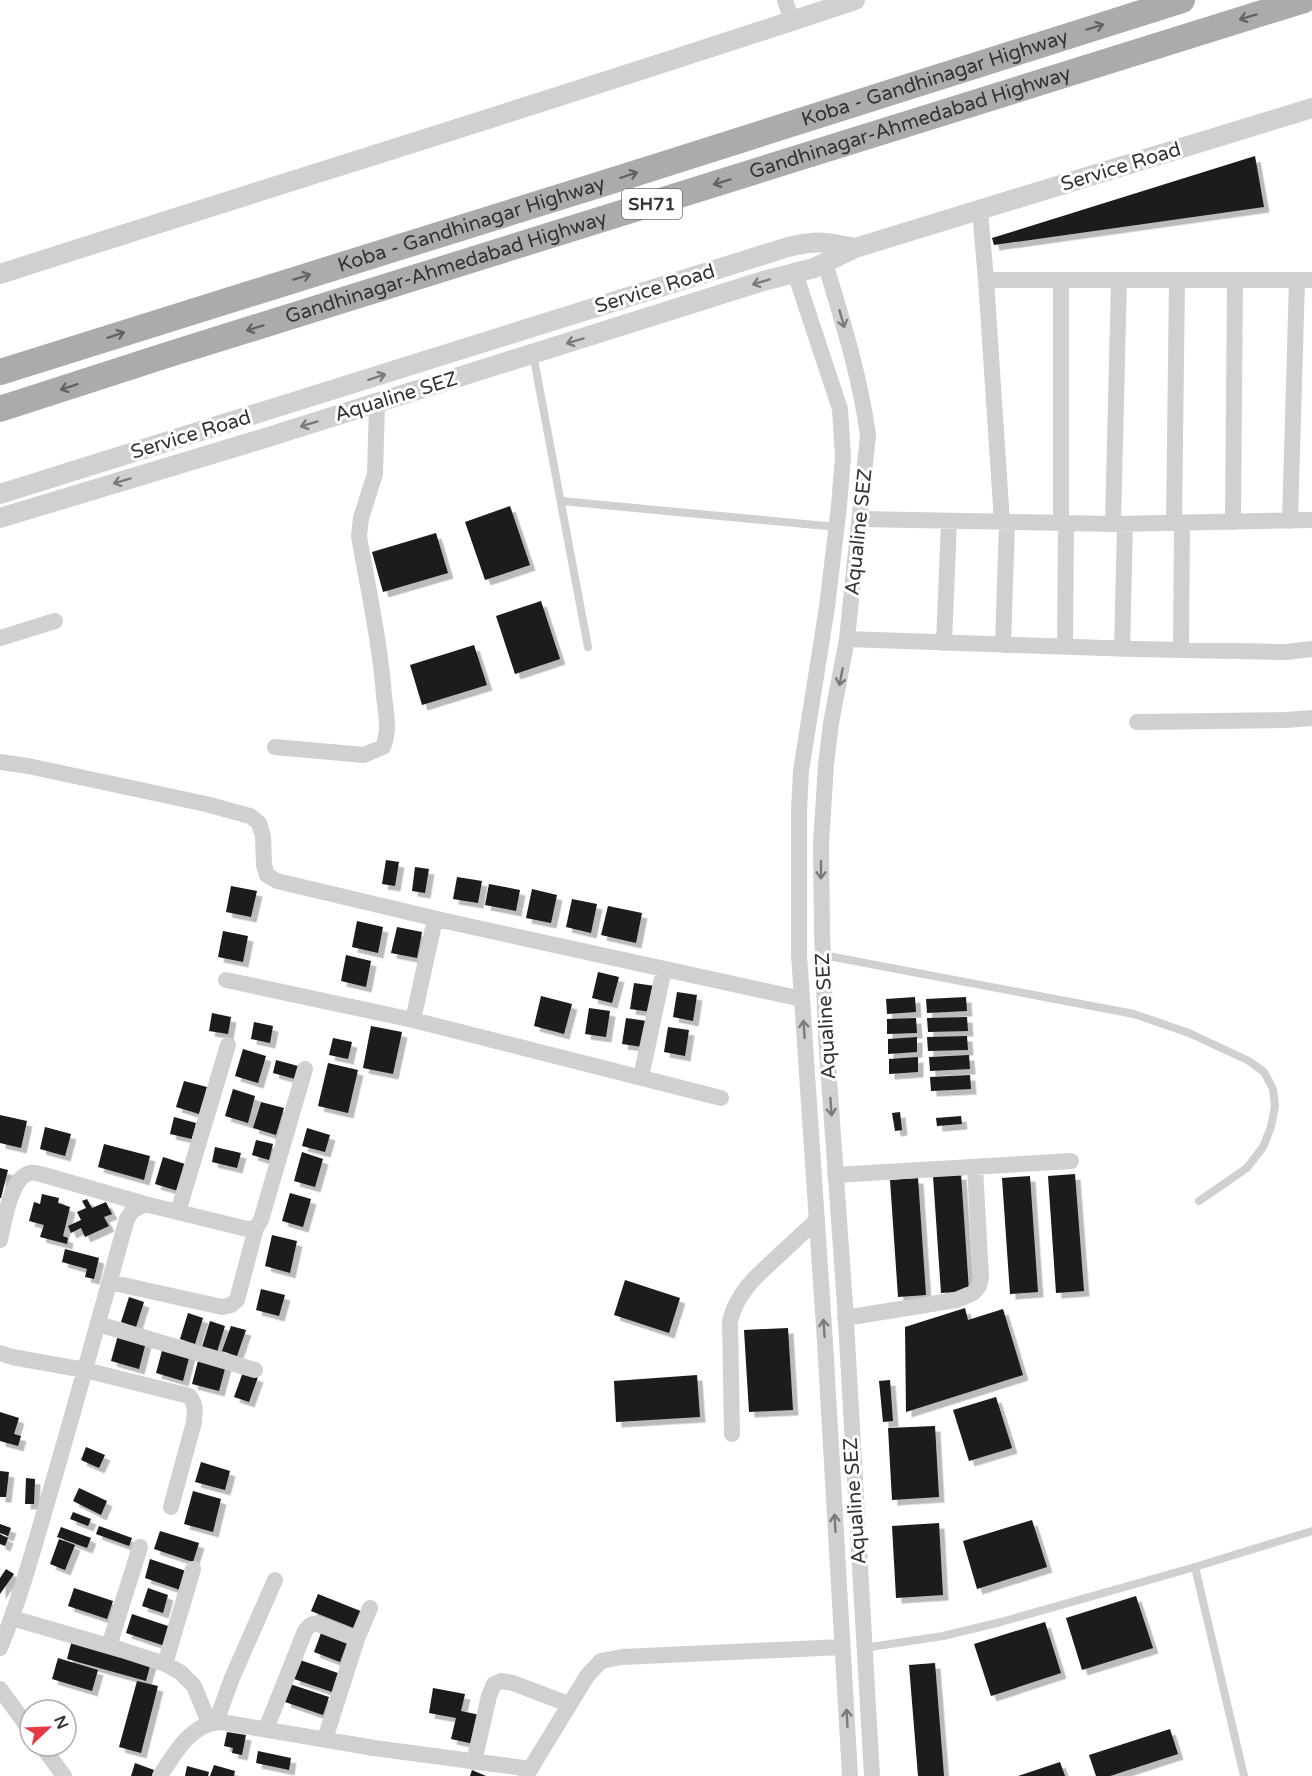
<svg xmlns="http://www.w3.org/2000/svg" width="1312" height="1776" viewBox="0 0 1312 1776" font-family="'Varela Round',sans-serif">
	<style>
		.building { fill: #1a1a1a; filter: url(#shadow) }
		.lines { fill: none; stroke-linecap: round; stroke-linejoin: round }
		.service { stroke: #d0d0d0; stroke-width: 8 }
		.minor { stroke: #d0d0d0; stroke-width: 16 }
		.tertiary { stroke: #d0d0d0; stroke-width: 20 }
		.primary { stroke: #ababab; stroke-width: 26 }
		.oneway { stroke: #636363 }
		.oneway2 { stroke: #7a7a7a }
		.labels { text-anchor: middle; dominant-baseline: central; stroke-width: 6; stroke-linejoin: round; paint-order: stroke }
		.shield { fill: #fff; stroke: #707070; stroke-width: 1.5 }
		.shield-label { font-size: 18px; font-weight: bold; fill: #333 }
		.street-label { font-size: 20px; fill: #333; stroke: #fff }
	</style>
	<defs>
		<filter id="shadow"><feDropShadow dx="5.5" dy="5.5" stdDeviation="0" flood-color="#0004"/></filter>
	</defs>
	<rect width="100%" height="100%" fill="#fff"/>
	<path class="building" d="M 1255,156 L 1264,207 L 994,245 L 992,238 Z
		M 510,506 L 530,565 L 485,580 L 465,522 Z
		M 436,533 L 448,573 L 383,592 L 372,552 Z
		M 541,601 L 560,659 L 515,674 L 496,616 Z
		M 474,645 L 487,685 L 422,705 L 410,665 Z
		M 386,860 L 399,862 L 395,886 L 382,884 Z
		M 415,867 L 429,869 L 425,893 L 412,891 Z
		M 457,877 L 482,881 L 478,903 L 453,899 Z
		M 489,884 L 520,890 L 516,911 L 485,905 Z
		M 231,886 L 257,891 L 251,917 L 226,912 Z
		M 532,889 L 557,895 L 551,923 L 526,918 Z
		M 572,899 L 597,904 L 591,933 L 566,927 Z
		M 608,906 L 642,913 L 636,943 L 601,935 Z
		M 357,921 L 383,927 L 378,953 L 352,947 Z
		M 397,927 L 422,932 L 417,958 L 391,953 Z
		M 223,931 L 248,936 L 243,962 L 218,957 Z
		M 346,955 L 371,961 L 366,987 L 341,981 Z
		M 598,972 L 619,977 L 612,1003 L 592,998 Z
		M 634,983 L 655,986 L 651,1012 L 630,1009 Z
		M 677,992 L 697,995 L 693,1021 L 673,1017 Z
		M 541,996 L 572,1004 L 564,1034 L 534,1026 Z
		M 915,997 L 916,1012 L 887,1014 L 886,999 Z
		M 966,997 L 967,1011 L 927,1013 L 926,999 Z
		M 589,1008 L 610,1011 L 606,1037 L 585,1034 Z
		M 212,1013 L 231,1017 L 228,1034 L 209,1031 Z
		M 967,1017 L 968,1031 L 928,1032 L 927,1018 Z
		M 626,1018 L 647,1021 L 643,1047 L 622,1044 Z
		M 916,1018 L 917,1033 L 887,1034 L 887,1019 Z
		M 254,1022 L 273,1026 L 270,1043 L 251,1039 Z
		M 371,1026 L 402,1032 L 393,1074 L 363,1068 Z
		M 668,1027 L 689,1030 L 685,1056 L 664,1052 Z
		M 967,1036 L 968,1050 L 928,1051 L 927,1037 Z
		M 917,1037 L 917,1052 L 888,1054 L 888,1039 Z
		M 333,1038 L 352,1042 L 348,1059 L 329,1055 Z
		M 243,1049 L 266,1056 L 258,1083 L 235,1076 Z
		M 969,1055 L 970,1069 L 930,1071 L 929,1057 Z
		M 918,1057 L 918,1072 L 889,1074 L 889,1059 Z
		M 276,1060 L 298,1066 L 295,1079 L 273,1073 Z
		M 328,1063 L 358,1070 L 348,1113 L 318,1106 Z
		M 970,1075 L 971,1089 L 931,1091 L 930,1077 Z
		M 184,1081 L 207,1087 L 199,1114 L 176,1107 Z
		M 233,1089 L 255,1096 L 248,1123 L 225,1116 Z
		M 261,1102 L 284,1108 L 276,1135 L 253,1128 Z
		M 900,1112 L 902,1130 L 895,1131 L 892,1113 Z
		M 0,1115 L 27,1121 L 21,1148 L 0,1143 Z
		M 961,1116 L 962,1124 L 937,1126 L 936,1118 Z
		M 174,1117 L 196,1123 L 192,1139 L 170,1134 Z
		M 45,1127 L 71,1134 L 65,1156 L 40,1149 Z
		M 307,1128 L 330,1135 L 325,1152 L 302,1146 Z
		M 256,1140 L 273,1144 L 269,1160 L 252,1155 Z
		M 104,1144 L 150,1156 L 144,1180 L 98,1167 Z
		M 215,1147 L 241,1153 L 237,1168 L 212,1162 Z
		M 302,1152 L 323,1159 L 315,1187 L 294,1181 Z
		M 163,1157 L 185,1164 L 178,1191 L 155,1184 Z
		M 0,1168 L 8,1170 L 1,1198 L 0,1198 Z
		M 961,1174 L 969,1291 L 941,1293 L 933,1176 Z
		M 1075,1174 L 1084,1291 L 1056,1293 L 1048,1176 Z
		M 1030,1176 L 1038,1292 L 1010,1294 L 1002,1178 Z
		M 918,1178 L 926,1295 L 898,1297 L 890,1180 Z
		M 290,1193 L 311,1199 L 303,1227 L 282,1221 Z
		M 42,1194 L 59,1198 L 58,1203 L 70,1207 L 63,1236 L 68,1238 L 67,1244 L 40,1237 L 44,1225 L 29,1221 L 34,1202 L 40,1204 Z
		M 87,1199 L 92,1208 L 106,1202 L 112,1214 L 104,1217 L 109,1226 L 85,1237 L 81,1228 L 71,1233 L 68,1226 L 81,1220 L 77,1212 L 86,1208 L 82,1201 Z
		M 272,1235 L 297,1241 L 290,1273 L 265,1266 Z
		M 65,1249 L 99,1258 L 94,1279 L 85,1277 L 87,1269 L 62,1262 Z
		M 625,1280 L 680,1298 L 669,1333 L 614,1315 Z
		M 261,1289 L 285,1295 L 279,1316 L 256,1310 Z
		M 129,1297 L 144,1302 L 136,1327 L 121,1322 Z
		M 965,1308 L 968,1320 L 1003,1309 L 1023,1375 L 906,1412 L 905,1327 Z
		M 188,1313 L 203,1318 L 195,1344 L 180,1339 Z
		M 210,1321 L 225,1326 L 217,1352 L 202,1347 Z
		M 231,1326 L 246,1330 L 237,1356 L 222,1351 Z
		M 788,1328 L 793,1410 L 749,1412 L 744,1330 Z
		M 118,1335 L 146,1342 L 139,1369 L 111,1361 Z
		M 163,1347 L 190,1354 L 183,1381 L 156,1373 Z
		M 199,1357 L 226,1365 L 219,1391 L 192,1384 Z
		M 243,1372 L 258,1377 L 249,1402 L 234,1397 Z
		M 697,1375 L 700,1417 L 616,1422 L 614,1381 Z
		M 890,1380 L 893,1421 L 883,1422 L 879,1381 Z
		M 996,1397 L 1012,1448 L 969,1461 L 953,1410 Z
		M 0,1412 L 19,1418 L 14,1434 L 21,1436 L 18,1446 L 0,1441 Z
		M 935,1426 L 939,1497 L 892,1500 L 888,1428 Z
		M 86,1447 L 105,1455 L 99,1468 L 81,1460 Z
		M 201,1462 L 230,1471 L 225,1490 L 195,1482 Z
		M 0,1471 L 9,1472 L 6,1497 L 0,1497 Z
		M 26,1478 L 35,1479 L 34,1504 L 25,1504 Z
		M 79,1488 L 107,1501 L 101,1515 L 73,1501 Z
		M 193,1491 L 221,1499 L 213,1532 L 184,1524 Z
		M 73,1512 L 91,1519 L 88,1526 L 70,1519 Z
		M 1032,1520 L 1047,1567 L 977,1589 L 963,1541 Z
		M 939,1523 L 943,1595 L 896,1598 L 892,1526 Z
		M 0,1524 L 11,1528 L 8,1536 L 0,1533 Z
		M 99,1526 L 132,1538 L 129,1546 L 96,1534 Z
		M 61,1527 L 91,1538 L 87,1548 L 57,1537 Z
		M 160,1531 L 199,1543 L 193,1562 L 154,1549 Z
		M 0,1534 L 8,1538 L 5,1546 L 0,1544 Z
		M 59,1539 L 75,1545 L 65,1570 L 50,1564 Z
		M 150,1559 L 189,1572 L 183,1591 L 145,1578 Z
		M 6,1569 L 14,1574 L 0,1594 L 0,1578 Z
		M 74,1588 L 113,1601 L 107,1619 L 68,1606 Z
		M 148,1588 L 168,1595 L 163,1613 L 142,1606 Z
		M 318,1594 L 363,1612 L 356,1629 L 311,1611 Z
		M 1136,1596 L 1153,1648 L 1082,1670 L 1066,1618 Z
		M 132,1614 L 171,1627 L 165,1646 L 126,1633 Z
		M 1045,1622 L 1061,1673 L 991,1696 L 974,1644 Z
		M 321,1633 L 347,1643 L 340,1662 L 314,1652 Z
		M 72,1640 L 151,1662 L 146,1681 L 67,1659 Z
		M 58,1658 L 98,1670 L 92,1691 L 52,1679 Z
		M 300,1660 L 338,1673 L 332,1692 L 294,1679 Z
		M 935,1663 L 944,1776 L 918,1776 L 909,1665 Z
		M 137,1681 L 158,1686 L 141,1753 L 119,1747 Z
		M 290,1684 L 329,1697 L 323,1715 L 285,1702 Z
		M 433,1688 L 465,1694 L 461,1711 L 480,1715 L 474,1744 L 451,1739 L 456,1718 L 429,1713 Z
		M 1170,1729 L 1178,1754 L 1110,1776 L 1096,1776 L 1089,1755 Z
		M 227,1732 L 246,1735 L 242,1755 L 232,1753 L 233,1748 L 224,1746 Z
		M 258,1751 L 291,1758 L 289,1770 L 256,1763 Z
		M 1060,1762 L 1065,1776 L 1018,1776 Z
		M 135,1763 L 154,1770 L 152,1776 L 131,1776 Z
		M 214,1765 L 235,1771 L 234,1776 L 210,1776 Z
		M 187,1766 L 209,1772 L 208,1776 L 185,1776 Z
		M 472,1770 L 486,1776 L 470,1776 Z"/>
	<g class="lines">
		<path class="service" d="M 533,354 L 588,647
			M 561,501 L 837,527
			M 823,955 L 1134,1014 L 1189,1033 L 1249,1061 L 1264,1072 L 1273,1089 L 1275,1106 L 1271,1127 L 1263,1147 L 1247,1168 L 1199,1201
			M 1195,1567 L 1244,1776
			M 864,1648 L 943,1636 L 1001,1622 L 1195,1567 L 1312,1531"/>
		<path class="minor" d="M 785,0 L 792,21
			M 980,211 L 986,280 L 1002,522
			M 825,263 C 842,319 860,376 868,435 L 847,639 L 831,723 L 826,765 L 821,844 L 822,933 L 826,1036 L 845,1305 L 872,1776
			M 795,273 L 840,409 L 843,457 L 839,506 L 827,607 L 801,771 L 799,811 L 799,954 L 825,1342 L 850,1776
			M 986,280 L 1312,280
			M 860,519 L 1113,524 L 1312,520
			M 1290,521 L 1297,280
			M 1233,522 L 1235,280
			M 1174,523 L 1177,280
			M 1061,524 L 1061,280
			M 1113,524 L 1119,280
			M 0,638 L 55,621
			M 847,639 L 1134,649 L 1286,652 L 1312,649
			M 944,643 L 949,521
			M 1003,645 L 1007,522
			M 1065,647 L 1066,524
			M 1122,649 L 1125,524
			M 1181,650 L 1182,523
			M 1137,722 L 1286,720 L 1312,718
			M 275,747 L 364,755 L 383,747 C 390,731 386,713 384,696 C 380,642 368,589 359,536 L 361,518 L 375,474 L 377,403
			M 0,762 L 28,766 L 206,804 L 250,816 L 259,823 L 263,836 L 264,865 L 267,875 L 277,881 L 450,922 L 802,999
			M 435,919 L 413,1020 L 721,1098
			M 226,980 L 413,1020
			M 641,1077 L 664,969
			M 835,1175 L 1071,1161
			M 178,1212 L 228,1045
			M 0,1240 C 4,1223 10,1177 30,1173 C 34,1172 40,1174 44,1175 L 145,1204
			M 109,1282 L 222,1307 L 231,1305 L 237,1300 L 256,1228
			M 845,1318 L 956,1300 L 973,1293 L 979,1286 L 981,1277 L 975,1167
			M 98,1324 L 255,1370
			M 0,1353 L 12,1357 L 85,1370 L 189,1396 C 196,1403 195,1412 194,1422 L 171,1507
			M 732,1434 L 730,1321 C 737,1293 755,1277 776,1258 C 789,1246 803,1233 817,1220
			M 12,1618 L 122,1650 L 165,1664 L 180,1672 L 194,1686 L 209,1723
			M 109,1646 L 140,1547
			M 0,1648 C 20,1599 34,1547 49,1496 C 76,1404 101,1311 127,1219 L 132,1211 L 145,1204 L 247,1229 L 256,1228 L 261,1220 L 305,1069
			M 165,1664 L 193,1569
			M 0,1689 L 30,1730
			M 216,1722 L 232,1678 L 275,1580
			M 266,1729 L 305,1631 C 309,1625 312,1623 318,1624 L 357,1639
			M 325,1739 L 357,1639 L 370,1608
			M 42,1746 L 64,1776
			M 474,1762 L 489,1696 L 494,1684 L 501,1681 L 513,1683 L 568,1704
			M 160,1776 C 175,1753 191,1723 221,1722 L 374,1748 L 531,1769
			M 526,1776 L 587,1676 L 601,1661 L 622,1657 L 842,1647"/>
		<path class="tertiary" d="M 0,274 C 285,182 571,95 855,0
			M 0,494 L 788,247 C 817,240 827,242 855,248 L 1312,108
			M 0,518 L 262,439 L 763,281 L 814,268 L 855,248"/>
		<g class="primary">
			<path id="s1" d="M 0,372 L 627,176 L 1182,0"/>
			<path id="s2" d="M 0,409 L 170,354 L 1304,0"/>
		</g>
	</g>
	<defs><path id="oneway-shaft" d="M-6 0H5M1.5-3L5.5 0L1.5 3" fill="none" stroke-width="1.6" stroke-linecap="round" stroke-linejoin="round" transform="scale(1.5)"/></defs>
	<g class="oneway">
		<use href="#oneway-shaft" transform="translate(1248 17) rotate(163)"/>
		<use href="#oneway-shaft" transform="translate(1095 27) rotate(-17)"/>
		<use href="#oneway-shaft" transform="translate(629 175) rotate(-18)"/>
		<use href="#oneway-shaft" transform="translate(722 182) rotate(163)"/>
		<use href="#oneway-shaft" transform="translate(302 277) rotate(-17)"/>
		<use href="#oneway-shaft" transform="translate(255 328) rotate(163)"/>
		<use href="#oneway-shaft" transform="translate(116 335) rotate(-18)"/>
		<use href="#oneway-shaft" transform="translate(69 387) rotate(162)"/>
	</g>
	<g class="oneway2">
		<use href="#oneway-shaft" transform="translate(761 282) rotate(163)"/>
		<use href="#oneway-shaft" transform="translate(842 319) rotate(74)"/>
		<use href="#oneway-shaft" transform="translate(575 341) rotate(163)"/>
		<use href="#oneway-shaft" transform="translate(377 377) rotate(-18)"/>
		<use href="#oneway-shaft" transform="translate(309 424) rotate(163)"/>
		<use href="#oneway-shaft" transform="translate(122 481) rotate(163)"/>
		<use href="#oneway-shaft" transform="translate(841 677) rotate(101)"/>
		<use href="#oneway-shaft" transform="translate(821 870) rotate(90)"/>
		<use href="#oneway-shaft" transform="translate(804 1029) rotate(-94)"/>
		<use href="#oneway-shaft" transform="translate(831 1107) rotate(86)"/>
		<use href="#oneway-shaft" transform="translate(824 1328) rotate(-94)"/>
		<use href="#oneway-shaft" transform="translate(835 1523) rotate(-93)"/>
		<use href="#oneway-shaft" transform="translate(847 1718) rotate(-93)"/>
	</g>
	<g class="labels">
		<rect class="shield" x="622" y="189" width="60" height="30" rx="4.5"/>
		<g class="shield-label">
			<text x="652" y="204">SH71</text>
		</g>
		<g class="street-label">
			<text stroke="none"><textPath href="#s1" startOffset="980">Koba - Gandhinagar Highway</textPath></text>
			<text stroke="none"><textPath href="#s2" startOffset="954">Gandhinagar-Ahmedabad Highway</textPath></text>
			<text transform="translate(1121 167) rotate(-17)">Service Road</text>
			<text stroke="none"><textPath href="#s1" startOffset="494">Koba - Gandhinagar Highway</textPath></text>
			<text stroke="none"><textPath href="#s2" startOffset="468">Gandhinagar-Ahmedabad Highway</textPath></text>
			<text transform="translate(655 289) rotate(-17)">Service Road</text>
			<text transform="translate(396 397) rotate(-17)">Aqualine SEZ</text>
			<text transform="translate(191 435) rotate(-17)">Service Road</text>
			<text transform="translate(859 532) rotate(-84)">Aqualine SEZ</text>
			<text transform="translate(826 1016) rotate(-93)">Aqualine SEZ</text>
			<text transform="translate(855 1501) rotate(-94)">Aqualine SEZ</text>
		</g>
	</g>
	<g transform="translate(48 1728) rotate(67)"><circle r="28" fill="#ffffff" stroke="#adadad" stroke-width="1.5"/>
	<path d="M0-4.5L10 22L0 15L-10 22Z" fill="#e63946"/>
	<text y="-9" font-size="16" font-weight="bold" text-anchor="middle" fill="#333333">N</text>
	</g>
</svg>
